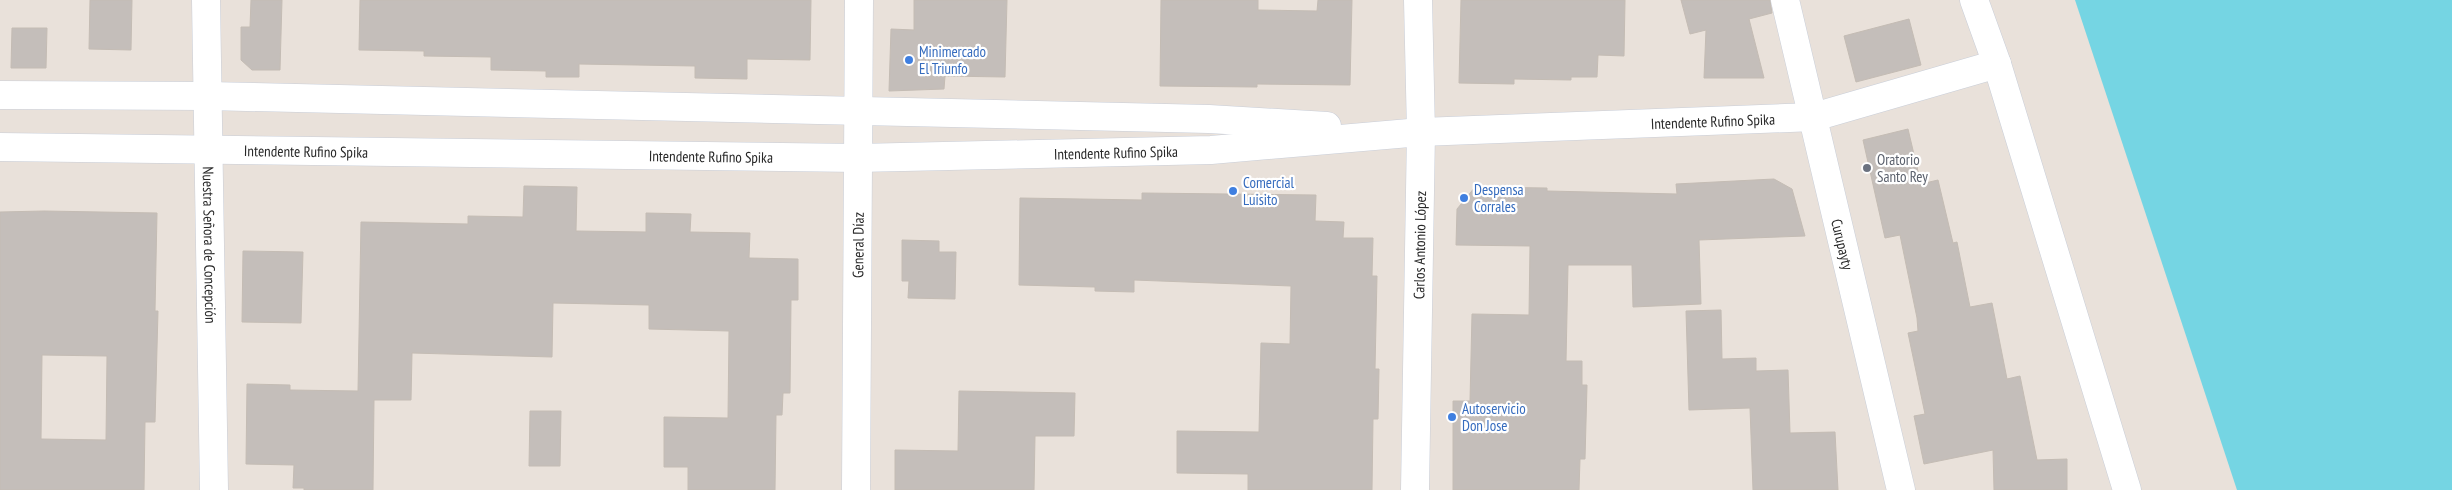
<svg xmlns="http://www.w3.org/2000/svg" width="2452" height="490" viewBox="0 0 2452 490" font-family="'PT Sans Narrow',sans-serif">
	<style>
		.water { fill: #75d5e3 }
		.building { fill: #c4beba; stroke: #c4bcb4; fill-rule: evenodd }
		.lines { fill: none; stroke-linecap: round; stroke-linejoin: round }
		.minor-casing { stroke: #c9ced8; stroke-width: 29 }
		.minor { stroke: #fff; stroke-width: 28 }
		.shop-dot { fill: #3f7fe0; stroke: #fff; stroke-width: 2 }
		.worship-dot { fill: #6b7280; stroke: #fff; stroke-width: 2 }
		.labels { text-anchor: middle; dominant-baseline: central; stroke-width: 4.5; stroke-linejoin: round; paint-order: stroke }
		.shop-label { font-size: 15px; fill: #366cbe; stroke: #fff; text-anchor: start }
		.street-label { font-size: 15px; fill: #282828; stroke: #fff }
		.worship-label { font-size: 15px; fill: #5b616d; stroke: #fff; text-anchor: start }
	</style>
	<rect width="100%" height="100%" fill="#e9e1da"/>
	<path class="water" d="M 2075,0 L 2452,0 L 2452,490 L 2237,490 Z"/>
	<path class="building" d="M 90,0 L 132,0 L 131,50 L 89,49 Z
		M 251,0 L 282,0 L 280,70 L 252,70 L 241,60 L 241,27 L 250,27 Z
		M 360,0 L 811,0 L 810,60 L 747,59 L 747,79 L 695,78 L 695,66 L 579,64 L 579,77 L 546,77 L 546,71 L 491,70 L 491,57 L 424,56 L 424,51 L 359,50 Z
		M 914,0 L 1007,0 L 1005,77 L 945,76 L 944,89 L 889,91 L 891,29 L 914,30 Z
		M 1161,0 L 1258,0 L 1258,10 L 1317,11 L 1318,0 L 1352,0 L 1350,85 L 1257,84 L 1257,87 L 1160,86 Z
		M 1461,0 L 1625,0 L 1624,56 L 1598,55 L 1597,77 L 1571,77 L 1571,80 L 1514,79 L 1514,84 L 1459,83 Z
		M 1681,0 L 1770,0 L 1772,13 L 1749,19 L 1764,78 L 1704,78 L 1706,30 L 1690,34 Z
		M 1909,19 L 1921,65 L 1856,82 L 1844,36 Z
		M 12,28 L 47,28 L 46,68 L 11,68 Z
		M 1908,129 L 1921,184 L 1938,180 L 1953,243 L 1957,242 L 1970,307 L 1992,303 L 2007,379 L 2020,376 L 2037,460 L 2067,459 L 2067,490 L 1994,490 L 1993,450 L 1924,464 L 1914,416 L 1925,414 L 1908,333 L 1918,331 L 1917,318 L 1900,235 L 1885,238 L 1863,140 Z
		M 1774,179 L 1792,189 L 1805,236 L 1699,240 L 1701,304 L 1633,307 L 1632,265 L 1568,265 L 1566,361 L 1582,361 L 1582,385 L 1587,385 L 1585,459 L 1580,459 L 1579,490 L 1453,490 L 1453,401 L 1470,401 L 1472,314 L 1529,315 L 1530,246 L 1456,245 L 1457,209 L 1475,187 L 1547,188 L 1547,191 L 1677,194 L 1676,184 Z
		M 524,186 L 577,187 L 576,231 L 646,232 L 646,213 L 691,214 L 690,232 L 750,233 L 749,258 L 798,259 L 798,300 L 791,300 L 790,393 L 783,393 L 782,415 L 776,415 L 775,490 L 688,490 L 688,467 L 664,467 L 664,417 L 728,418 L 729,331 L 649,329 L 649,305 L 553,303 L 552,357 L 412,353 L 411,400 L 374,400 L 373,490 L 304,490 L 304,488 L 293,488 L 294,465 L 246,464 L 247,384 L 290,385 L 290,390 L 358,391 L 361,222 L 468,224 L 468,216 L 523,217 Z
		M 1142,193 L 1316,195 L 1315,221 L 1344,222 L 1343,238 L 1373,238 L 1372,276 L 1377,276 L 1375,369 L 1379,369 L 1378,419 L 1373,419 L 1372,490 L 1248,490 L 1248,474 L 1177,473 L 1177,431 L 1259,432 L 1261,343 L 1290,344 L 1291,286 L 1134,280 L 1134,292 L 1095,291 L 1095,287 L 1019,285 L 1020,198 L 1142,200 Z
		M 44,211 L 157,213 L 155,311 L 158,311 L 155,422 L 145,422 L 144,490 L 0,490 L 0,212 ZM 42,355 L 107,356 L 106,440 L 41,439 Z
		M 902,240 L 939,241 L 939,252 L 956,252 L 955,299 L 908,298 L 909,281 L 902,281 Z
		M 243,251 L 303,252 L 301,323 L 242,322 Z
		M 1721,310 L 1722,359 L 1756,358 L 1756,371 L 1788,370 L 1790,433 L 1835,432 L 1838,490 L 1753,490 L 1750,408 L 1689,410 L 1686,311 Z
		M 959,391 L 1075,393 L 1074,436 L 1035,436 L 1034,490 L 895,490 L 895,450 L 958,451 Z
		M 530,411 L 561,411 L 560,466 L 529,466 Z"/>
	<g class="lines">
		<defs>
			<g id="minor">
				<path id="s1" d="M 206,0 L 214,490"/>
				<path id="s2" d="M 1785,0 L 1901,490"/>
				<path d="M 1974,0 L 1997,64 L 2127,490"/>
				<path d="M 0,95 L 207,96 L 1209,119 L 1327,126"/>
				<path id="s3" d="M 0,147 L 858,158 L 1211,150 L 1421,132 L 1814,117 L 1997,64"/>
				<path id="s4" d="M 856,490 L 859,0"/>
				<path id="s5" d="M 1415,490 L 1421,132 L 1418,0"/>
			</g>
		</defs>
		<use href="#minor" class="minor-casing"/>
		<use href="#minor" class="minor"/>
	</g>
	<g class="shop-dot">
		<circle cx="909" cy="60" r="5"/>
		<circle cx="1233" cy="191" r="5"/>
		<circle cx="1464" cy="198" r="5"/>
		<circle cx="1452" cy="417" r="5"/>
	</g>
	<circle class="worship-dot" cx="1867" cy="168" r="5"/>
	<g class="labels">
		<g class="shop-label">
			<text x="919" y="51">Minimercado<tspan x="919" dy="17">El Triunfo</tspan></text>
			<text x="1243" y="182">Comercial<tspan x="1243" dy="17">Luisito</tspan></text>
			<text x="1474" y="189">Despensa<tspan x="1474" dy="17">Corrales</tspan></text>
			<text x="1462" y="408">Autoservicio<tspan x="1462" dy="17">Don Jose</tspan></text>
		</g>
		<g class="street-label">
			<text stroke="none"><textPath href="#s3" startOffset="1714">Intendente Rufino Spika</textPath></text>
			<text stroke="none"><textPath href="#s3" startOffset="306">Intendente Rufino Spika</textPath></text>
			<text stroke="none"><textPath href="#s3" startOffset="1116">Intendente Rufino Spika</textPath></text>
			<text stroke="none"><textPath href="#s3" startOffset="711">Intendente Rufino Spika</textPath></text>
			<text stroke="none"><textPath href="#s1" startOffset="245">Nuestra Señora de Concepción</textPath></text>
			<text stroke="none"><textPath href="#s4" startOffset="245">General Díaz</textPath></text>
			<text stroke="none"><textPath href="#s5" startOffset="245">Carlos Antonio López</textPath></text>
			<text stroke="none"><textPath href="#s2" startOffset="251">Curupayty</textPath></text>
		</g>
		<g class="worship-label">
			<text x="1877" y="159">Oratorio<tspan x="1877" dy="17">Santo Rey</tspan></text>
		</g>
	</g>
</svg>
